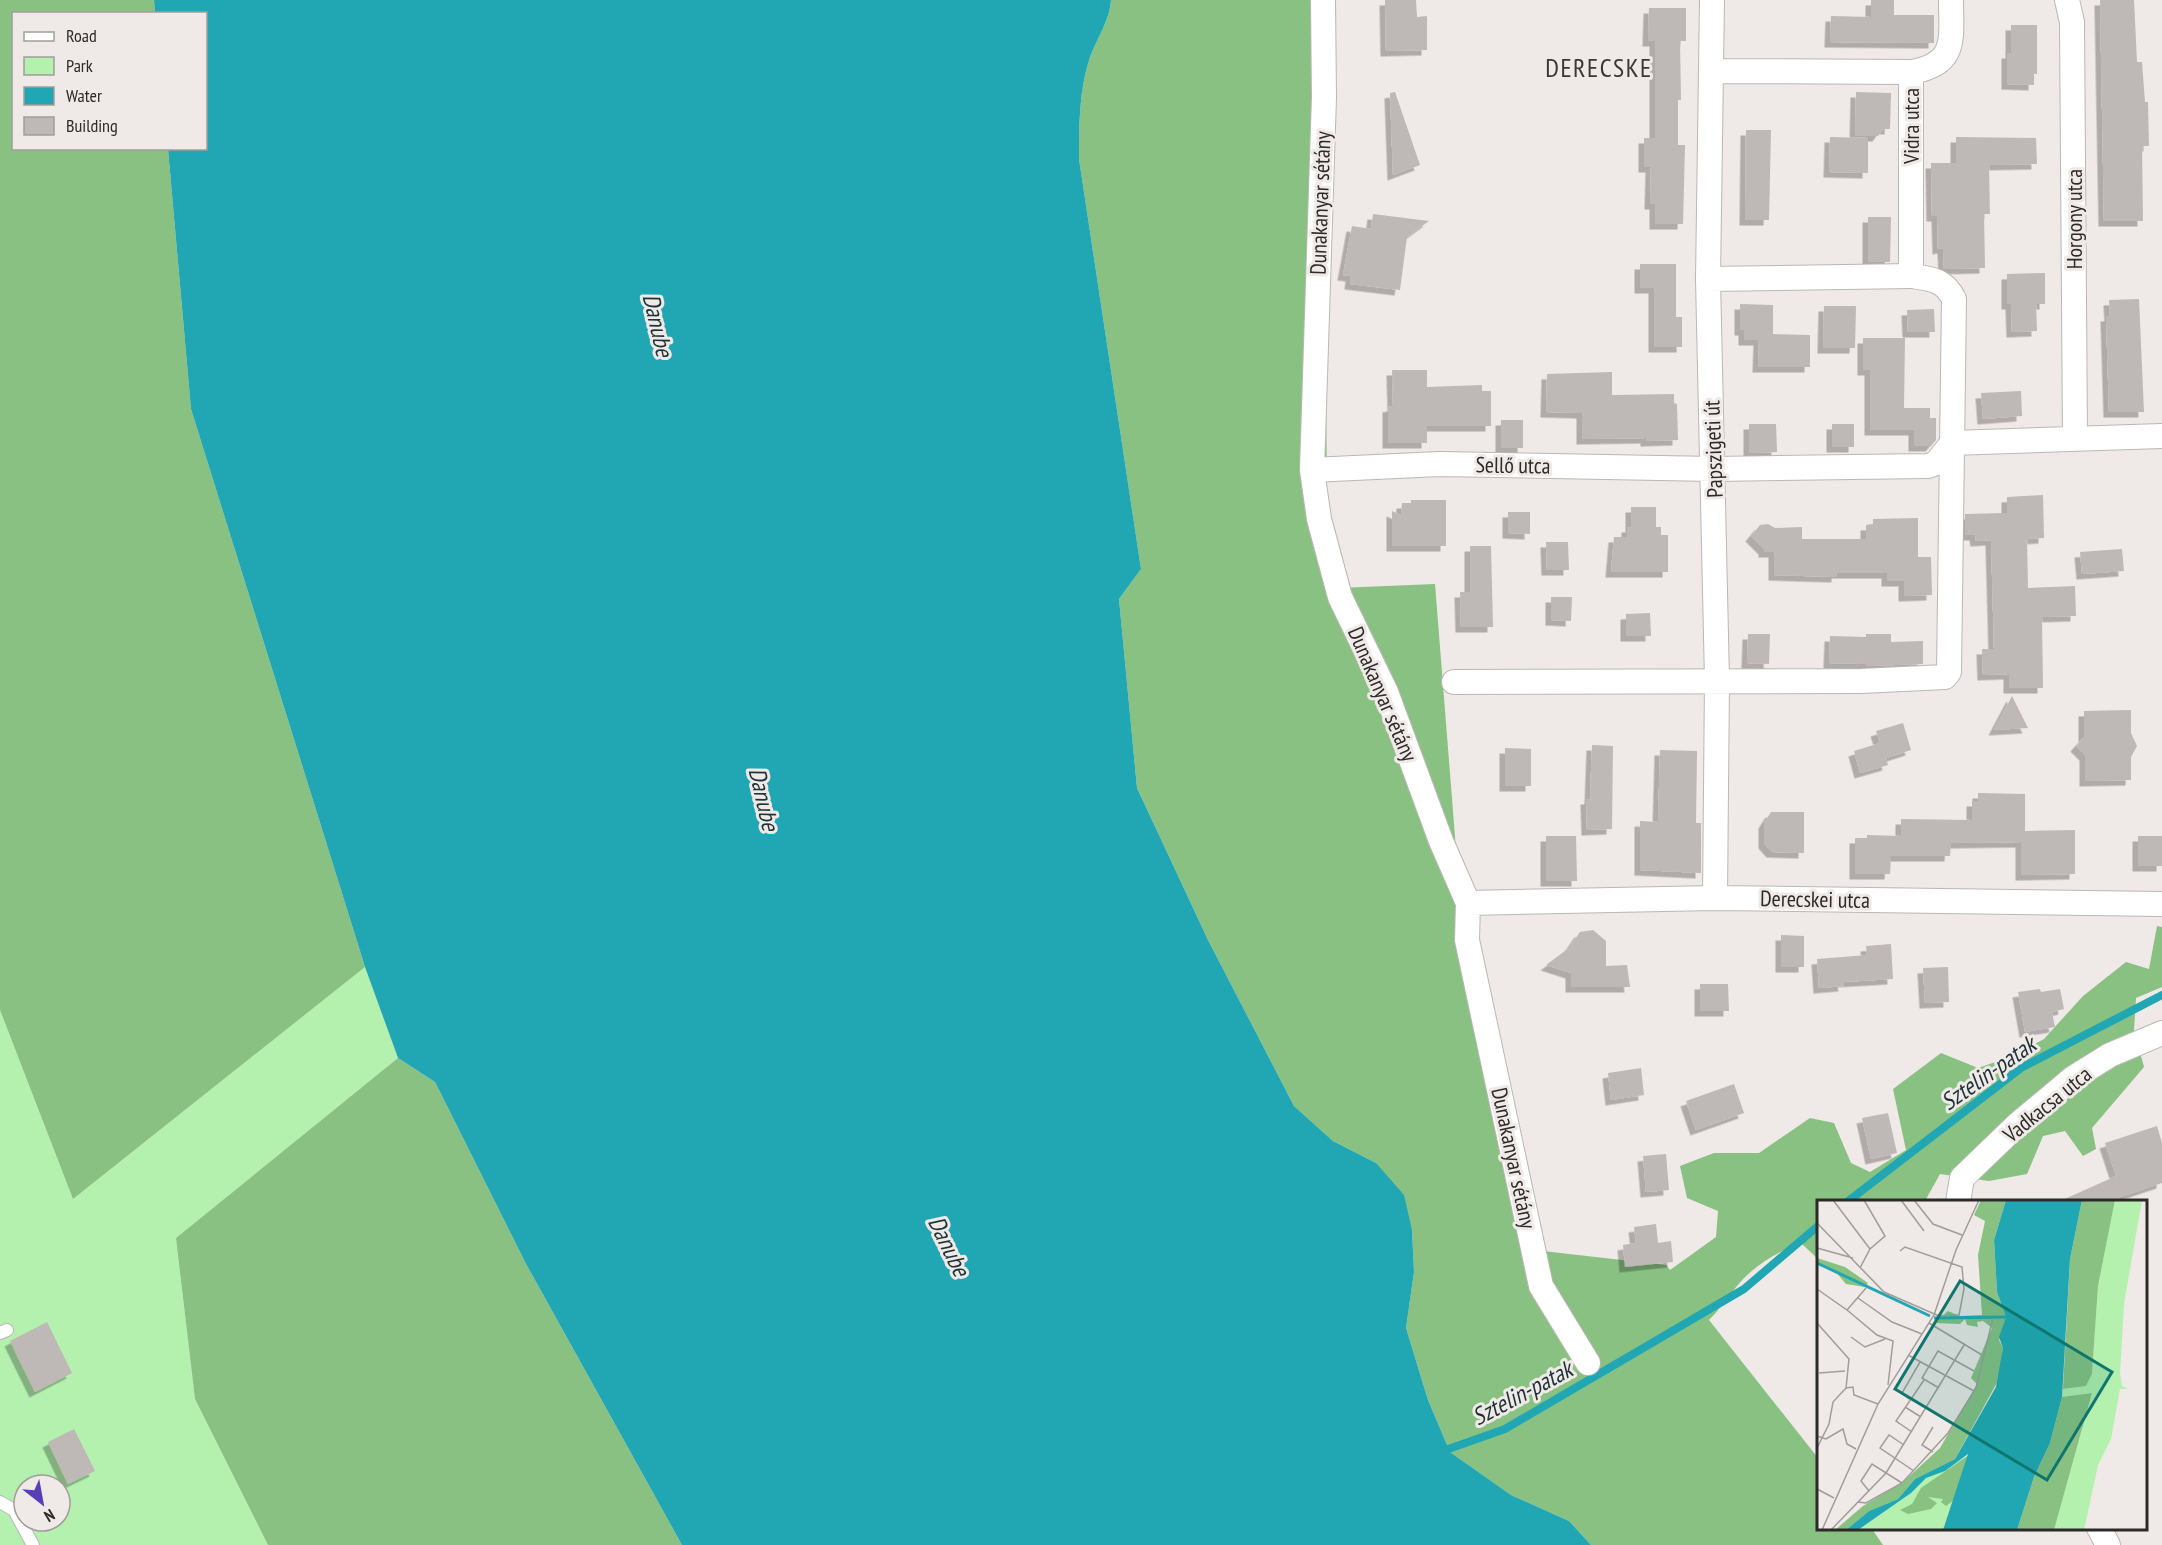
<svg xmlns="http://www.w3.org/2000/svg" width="2162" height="1545" viewBox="0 0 2162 1545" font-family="'PT Sans Narrow',sans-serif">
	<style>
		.green { fill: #b4f0ae; fill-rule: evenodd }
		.forest { fill: #88c182 }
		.water { fill: #21a7b4 }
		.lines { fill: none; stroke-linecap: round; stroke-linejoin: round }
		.stream { stroke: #21a7b4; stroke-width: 8 }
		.building { fill: #beb8b6; filter: url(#shadow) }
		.service-casing { stroke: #bcb7b4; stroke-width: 14 }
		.minor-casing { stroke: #bcb7b4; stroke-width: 26 }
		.service { stroke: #fff; stroke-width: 12 }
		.minor { stroke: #fff; stroke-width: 24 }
		.labels { text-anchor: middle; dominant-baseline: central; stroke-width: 6; stroke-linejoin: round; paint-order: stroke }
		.street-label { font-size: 22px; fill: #2d2b2a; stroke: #efe9e7 }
		.water-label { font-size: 24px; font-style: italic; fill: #1e3336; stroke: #efe9e7 }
		.quarter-label { font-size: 26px; letter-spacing: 1.5px; fill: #3b3735; stroke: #efe9e7 }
		.inset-river { fill: none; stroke: #21a7b4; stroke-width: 3 }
		.inset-road { fill: none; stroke: #a19d9b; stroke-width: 1.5 }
		.view { fill: #0f766e; fill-opacity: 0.15; stroke: #0f766e; stroke-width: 3 }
		.inset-edge { fill: none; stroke: #2d2b2a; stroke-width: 3 }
	</style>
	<defs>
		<filter id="shadow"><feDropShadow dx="-5.5" dy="5.5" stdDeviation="0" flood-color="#0004"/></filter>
	</defs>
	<rect width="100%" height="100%" fill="#efe9e7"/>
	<path class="green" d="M 365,967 L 398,1058 L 176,1238 L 195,1399 L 268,1545 L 0,1545 L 0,1010 L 73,1199 ZM 24,1485 L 60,1485 L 60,1521 L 24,1521 Z"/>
	<path class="forest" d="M 0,0 L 154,0 L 155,13 L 14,14 L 14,148 L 168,149 L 191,409 L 365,967 L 73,1199 L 0,1010 Z
		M 1111,0 L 1321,0 L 1328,563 L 1338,588 L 1435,584 L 1459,887 L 1525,1249 L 1666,1265 L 1670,1270 L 1716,1237 L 1718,1211 L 1687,1198 L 1680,1166 L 1714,1153 L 1759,1153 L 1810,1118 L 1834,1123 L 1851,1163 L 1870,1172 L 1906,1150 L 1893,1089 L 1941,1053 L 1978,1068 L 2010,1057 L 2044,1039 L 2083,996 L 2126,962 L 2149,969 L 2157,926 L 2162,927 L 2162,987 L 2136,998 L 2134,1030 L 2144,1067 L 2092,1128 L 2096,1149 L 2083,1156 L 2065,1131 L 2043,1136 L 2027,1174 L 1989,1181 L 1940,1174 L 1925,1201 L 1818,1202 L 1818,1259 L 1801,1243 C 1774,1253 1750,1268 1733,1291 C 1725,1301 1719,1310 1709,1320 L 1818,1458 L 1818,1528 L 1872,1529 L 1883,1545 L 1591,1545 L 1569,1521 L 1511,1495 L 1450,1452 L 1428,1400 L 1406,1328 L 1414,1272 L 1412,1230 L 1376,1163 L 1333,1141 L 1294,1106 L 1208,940 L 1137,788 L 1119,599 L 1141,569 L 1079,159 C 1079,125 1079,90 1090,57 C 1097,38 1110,20 1111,0 Z
		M 398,1058 L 435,1082 L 525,1262 L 682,1545 L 268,1545 L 195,1399 L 176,1238 Z"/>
	<path class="water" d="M 154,0 L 1111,0 C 1110,20 1097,38 1090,57 C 1079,90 1079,125 1079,159 L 1141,569 L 1119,599 L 1137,788 L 1208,940 L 1294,1106 L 1333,1141 L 1376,1163 L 1404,1195 L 1412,1230 L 1414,1272 L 1406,1328 L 1428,1400 L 1450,1452 L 1511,1495 L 1569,1521 L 1591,1545 L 682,1545 L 525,1262 L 435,1082 L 398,1058 L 365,967 L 191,409 L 168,149 L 206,148 L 206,14 L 155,13 Z"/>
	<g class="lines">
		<path class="stream" d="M 1847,1202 L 2021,1068 L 2162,995
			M 1440,1452 L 1505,1429 L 1744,1289 L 1818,1226"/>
	</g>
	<path class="building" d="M 1385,0 L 1416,0 L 1417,17 L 1427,16 L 1427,50 L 1386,51 Z
		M 1871,0 L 1894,0 L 1894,15 L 1934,15 L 1934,43 L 1830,42 L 1831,16 L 1871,17 Z
		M 2100,0 L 2134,0 L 2137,62 L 2142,62 L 2145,102 L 2148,102 L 2149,146 L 2142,146 L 2143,221 L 2104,221 Z
		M 1649,8 L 1686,8 L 1686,41 L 1680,41 L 1681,100 L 1678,100 L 1678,145 L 1685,145 L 1683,224 L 1655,224 L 1655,204 L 1650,204 L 1651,167 L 1644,167 L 1644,138 L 1655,138 L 1655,41 L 1648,41 Z
		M 2011,25 L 2037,25 L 2037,74 L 2034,74 L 2034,85 L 2007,84 L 2007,53 L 2011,53 Z
		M 1395,92 L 1420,165 L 1393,175 L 1390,93 Z
		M 1856,92 L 1891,93 L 1890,129 L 1883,129 L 1878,136 L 1855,136 Z
		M 1746,130 L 1771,130 L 1769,220 L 1745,220 Z
		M 1830,137 L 1868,138 L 1868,173 L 1829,172 Z
		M 1956,137 L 2036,138 L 2037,164 L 1989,165 L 1990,214 L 1984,214 L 1985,268 L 1944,269 L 1943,248 L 1938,249 L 1937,216 L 1932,216 L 1931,163 L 1956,163 Z
		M 1373,214 L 1429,221 L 1407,237 L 1400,290 L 1350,284 L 1351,276 L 1343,275 L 1352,226 L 1371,229 Z
		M 1868,217 L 1891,217 L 1890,262 L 1868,262 Z
		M 1640,264 L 1676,264 L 1676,317 L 1682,317 L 1682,347 L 1654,347 L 1654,288 L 1640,288 Z
		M 2045,273 L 2045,304 L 2036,304 L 2037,331 L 2012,332 L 2011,304 L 2007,304 L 2007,274 Z
		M 2139,299 L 2144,412 L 2109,412 L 2106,316 L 2110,316 L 2109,300 Z
		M 1740,304 L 1773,305 L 1773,334 L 1810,335 L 1810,367 L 1758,367 L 1759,340 L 1744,340 L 1744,330 L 1740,330 Z
		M 1824,306 L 1856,306 L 1855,348 L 1823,348 Z
		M 1934,309 L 1935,332 L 1908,332 L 1907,310 Z
		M 1863,338 L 1905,338 L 1904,408 L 1930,408 L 1930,418 L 1936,418 L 1936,440 L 1931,446 L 1914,446 L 1914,430 L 1870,430 L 1870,370 L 1863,370 Z
		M 1392,370 L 1427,370 L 1427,387 L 1482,385 L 1482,391 L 1491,391 L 1491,426 L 1427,426 L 1427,443 L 1388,443 L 1388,407 L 1393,406 Z
		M 1612,372 L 1612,395 L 1674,394 L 1674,403 L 1677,404 L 1678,440 L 1646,441 L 1646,438 L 1582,439 L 1582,413 L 1546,412 L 1547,374 Z
		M 2021,391 L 2022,416 L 1983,419 L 1981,393 Z
		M 1501,420 L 1523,420 L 1523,448 L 1501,448 Z
		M 1749,424 L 1776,424 L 1777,452 L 1749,453 Z
		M 1832,424 L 1854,424 L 1854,447 L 1832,447 Z
		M 2043,495 L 2044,538 L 2027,539 L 2028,588 L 2075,586 L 2076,616 L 2042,617 L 2043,688 L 2009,688 L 2009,674 L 1983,675 L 1982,649 L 1994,649 L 1991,540 L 1976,541 L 1975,535 L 1965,535 L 1965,514 L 2007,513 L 2007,497 Z
		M 1411,500 L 1446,500 L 1446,546 L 1392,546 L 1392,511 L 1401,515 L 1402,503 L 1411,503 Z
		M 1631,507 L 1656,507 L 1656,527 L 1661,527 L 1661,535 L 1668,535 L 1668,572 L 1611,572 L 1614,537 L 1627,537 L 1627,527 L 1631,527 Z
		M 1508,512 L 1530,512 L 1530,534 L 1508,533 Z
		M 1918,518 L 1918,557 L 1931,557 L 1932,595 L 1904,596 L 1904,581 L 1887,581 L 1887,573 L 1837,573 L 1837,577 L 1774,575 L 1774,552 L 1764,552 L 1764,549 L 1751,536 L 1760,525 L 1768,524 L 1775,528 L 1802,527 L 1802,539 L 1866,539 L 1866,525 L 1873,525 L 1873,519 Z
		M 1546,542 L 1568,542 L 1569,570 L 1547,570 Z
		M 1470,546 L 1491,546 L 1493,627 L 1461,627 L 1460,592 L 1470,592 Z
		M 2122,549 L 2124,571 L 2082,574 L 2080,552 Z
		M 1551,597 L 1572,597 L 1571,621 L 1551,620 Z
		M 1650,613 L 1651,636 L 1626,636 L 1626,614 Z
		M 1748,634 L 1770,634 L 1769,664 L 1747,663 Z
		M 1866,634 L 1891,634 L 1891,642 L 1923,641 L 1923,664 L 1866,666 L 1866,664 L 1829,663 L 1830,636 L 1866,637 Z
		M 2012,696 L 2028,728 L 1994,730 Z
		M 2131,710 L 2131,733 L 2137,746 L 2131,757 L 2131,780 L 2085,781 L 2085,755 L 2076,746 L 2084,737 L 2084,711 Z
		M 1903,723 L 1911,750 L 1886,758 L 1888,765 L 1860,773 L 1854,751 L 1880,743 L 1876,731 Z
		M 1592,745 L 1613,746 L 1612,829 L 1587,830 L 1586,799 L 1590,799 Z
		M 1505,748 L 1531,749 L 1531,786 L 1505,786 Z
		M 1660,750 L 1697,751 L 1696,823 L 1701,823 L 1701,873 L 1640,870 L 1640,821 L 1658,822 Z
		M 1978,793 L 2025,794 L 2025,831 L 2075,830 L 2075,874 L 2021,875 L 2021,842 L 1951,843 L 1950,856 L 1891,856 L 1890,874 L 1855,874 L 1855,838 L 1867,838 L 1867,835 L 1901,836 L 1901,819 L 1972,820 L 1972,801 L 1978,801 Z
		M 1771,812 L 1804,812 L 1804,853 L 1772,852 L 1764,843 L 1764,823 Z
		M 1546,836 L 1576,836 L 1577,881 L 1546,881 Z
		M 2138,836 L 2162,836 L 2162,866 L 2138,866 Z
		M 1593,930 L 1606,941 L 1606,966 L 1627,965 L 1630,987 L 1571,987 L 1571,973 L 1546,965 L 1569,948 L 1580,932 Z
		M 1781,935 L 1804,936 L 1804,967 L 1781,967 Z
		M 1891,944 L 1893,979 L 1843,982 L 1844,986 L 1819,988 L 1817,959 L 1867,955 L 1866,946 Z
		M 1948,967 L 1949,1002 L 1925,1003 L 1923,968 Z
		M 1700,984 L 1728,984 L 1729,1011 L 1700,1011 Z
		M 2040,989 L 2041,992 L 2060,989 L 2064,1009 L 2052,1012 L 2055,1027 L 2025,1032 L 2018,992 Z
		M 1641,1068 L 1644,1095 L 1611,1100 L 1608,1073 Z
		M 1734,1084 L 1744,1113 L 1696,1130 L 1686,1101 Z
		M 1888,1113 L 1897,1153 L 1871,1159 L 1862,1118 Z
		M 2157,1126 L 2162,1143 L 2162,1183 L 2105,1202 L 2058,1202 L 2116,1176 L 2105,1143 Z
		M 1666,1154 L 1669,1190 L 1646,1192 L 1643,1156 Z
		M 1656,1224 L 1658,1243 L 1671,1241 L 1673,1262 L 1625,1267 L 1623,1245 L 1636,1243 L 1634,1227 Z
		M 47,1322 L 72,1373 L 35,1392 L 10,1341 Z
		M 74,1429 L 95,1471 L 68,1484 L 48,1442 Z"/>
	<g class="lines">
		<defs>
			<path id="service" d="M 0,1333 L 7,1330
				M 0,1502 L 14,1510 L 33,1545"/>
			<path id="minor" d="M 1323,0 L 1324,97 L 1312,470 L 1319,519 L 1340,597 L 1386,692 L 1441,841 L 1468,903 L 1467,940 L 1541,1286 L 1588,1363
				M 1712,0 L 1708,279 L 1717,680 L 1715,898
				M 2067,0 L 2072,22 L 2075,439
				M 1713,71 L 1911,72
				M 1911,276 L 1911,72 C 1958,64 1951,39 1951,0
				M 1312,470 L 1439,464 L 1714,469 L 1928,466 L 1936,463 L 1952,443 L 2162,436
				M 1454,682 L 1861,681 L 1945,677 L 1949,672 L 1954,299 C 1944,279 1931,279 1911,276 L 1708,279
				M 1468,903 L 1715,898 L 2162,904
				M 1958,1202 L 1962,1178 L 2018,1124 L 2073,1078 L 2110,1055 L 2162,1033
				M 2099,1528 L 2108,1545"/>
		</defs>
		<use href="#service" class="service-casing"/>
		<use href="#minor" class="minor-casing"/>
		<use href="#service" class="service"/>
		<use href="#minor" class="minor"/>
	</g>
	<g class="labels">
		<g class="street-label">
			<text transform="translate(1911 126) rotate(-90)">Vidra utca</text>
			<text transform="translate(1320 203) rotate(-88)">Dunakanyar sétány</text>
			<text transform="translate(2074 219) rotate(-90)">Horgony utca</text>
			<text transform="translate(1713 449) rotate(-92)">Papszigeti út</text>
			<text transform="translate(1513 465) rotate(1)">Sellő utca</text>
			<text transform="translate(1383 694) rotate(67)">Dunakanyar sétány</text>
			<text transform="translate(1815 899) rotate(1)">Derecskei utca</text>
			<text transform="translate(2047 1104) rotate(-39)">Vadkacsa utca</text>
			<text transform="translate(1514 1158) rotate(78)">Dunakanyar sétány</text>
		</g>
		<g class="water-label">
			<text transform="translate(658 325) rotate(77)">Danube</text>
			<text transform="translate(764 799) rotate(77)">Danube</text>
			<text transform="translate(1988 1073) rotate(-35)">Sztelin-patak</text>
			<text transform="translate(949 1246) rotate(64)">Danube</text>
			<text transform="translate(1522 1393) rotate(-28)">Sztelin-patak</text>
		</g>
		<g class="quarter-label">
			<text x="1599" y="67">DERECSKE</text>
		</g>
	</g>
	<g transform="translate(1817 1200)">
		<rect width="330" height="330" fill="#efe9e7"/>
		<path d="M 298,0 L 325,0 L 307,104 L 303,174 L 305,186 L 311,189 L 303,189 L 294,239 L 281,265 L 267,330 L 237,330 L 275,193 L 245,197 L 246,189 L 269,186 L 275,174 L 281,86 ZM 152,255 L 126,330 L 41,330 L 94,293 L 109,278 Z" fill="#b4f0ae"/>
		<path d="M 164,0 L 189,0 L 177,40 L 180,92 L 189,117 L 182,140 L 186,148 L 183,177 L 138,259 L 98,279 L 81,299 L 52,311 L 29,330 L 18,330 L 46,306 L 86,282 L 123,248 L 160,184 L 154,178 L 175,128 L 166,121 L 160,122 L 161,127 L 150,125 L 148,119 L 143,124 L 117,123 L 131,111 L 143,116 L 165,115 L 161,55 L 168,21 L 157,15 ZM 265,0 L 298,0 L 281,86 L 275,174 L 269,186 L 246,189 L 253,59 ZM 0,58 L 28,67 L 51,83 L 48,87 L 29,84 L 18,71 L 0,65 ZM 275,193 L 237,330 L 200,330 L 217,277 L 233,243 L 245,197 ZM 152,255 L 137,300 L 129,306 L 124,302 L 126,299 L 111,297 L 120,303 L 114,309 L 91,314 L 83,310 L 95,304 L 104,288 Z" fill="#88c182"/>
		<path d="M 189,0 L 265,0 L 253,59 L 245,197 L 233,243 L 217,277 L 200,330 L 126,330 L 151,254 L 128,271 L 109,278 L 94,293 L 41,330 L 29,330 L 52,311 L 81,299 L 98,279 L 138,259 L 179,187 L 186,148 L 182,137 L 189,117 L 180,92 L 177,40 Z" fill="#21a7b4"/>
		<path class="inset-river" d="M 0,63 L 113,116M 117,118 L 190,117"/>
		<path class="inset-road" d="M 16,0 L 53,49M 84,0 L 107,31M 97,0 L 116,24 L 145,35M 0,23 L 67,92 L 122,116 L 142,115 L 147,89 L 145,67 L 88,47 L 83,51M 0,48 L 36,58M 43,68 L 53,49 L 68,36 L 47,0M 0,89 L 30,110 L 49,88M 41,98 L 75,122 L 105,134M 30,110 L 60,135 L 76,141 L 71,185M 0,123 L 32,159 L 29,188 L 16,202 L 12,224 L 0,248M 112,123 L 165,155M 34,137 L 48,147 L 68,139M 91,155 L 157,191M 2,173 L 28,171M 29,188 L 36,187 L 37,195 L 61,204M 122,188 L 105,178 L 121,151 L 157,171M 92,199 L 85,193 L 103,162M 88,207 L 104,217M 116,227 L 105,245 L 116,252M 95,232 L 79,221 L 107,180M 0,236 L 9,239 L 26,229 L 30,244 L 39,249M 87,245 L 72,235 L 63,248 L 97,271M 0,289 L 17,298M 52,291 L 44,281 L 55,264 L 85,283M 41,302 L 49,303 L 85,283 L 131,233 L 159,188 L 176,118M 5,330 L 61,204 L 117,115 L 139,50 L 162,0M 14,330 L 69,273 L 147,145"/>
		<path class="view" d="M 143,81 L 295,172 L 230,280 L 78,189 Z"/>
		<rect width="330" height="330" class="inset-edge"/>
	</g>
	<rect x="12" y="12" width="195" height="138" fill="#efe9e7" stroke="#a19d9b" stroke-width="1.5"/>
	<rect x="24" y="32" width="30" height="9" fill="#ffffff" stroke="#a19d9b" stroke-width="1.5"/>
	<text x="66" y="42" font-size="18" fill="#2d2b2a">Road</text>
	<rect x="24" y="57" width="30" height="18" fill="#b4f0ae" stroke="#a19d9b" stroke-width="1.5"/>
	<text x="66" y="72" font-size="18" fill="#2d2b2a">Park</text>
	<rect x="24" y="87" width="30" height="18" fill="#21a7b4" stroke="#a19d9b" stroke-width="1.5"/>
	<text x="66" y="102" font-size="18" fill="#2d2b2a">Water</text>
	<rect x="24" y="117" width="30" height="18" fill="#beb8b6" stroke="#a19d9b" stroke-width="1.5"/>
	<text x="66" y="132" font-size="18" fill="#2d2b2a">Building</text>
	<g transform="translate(42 1503) rotate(149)"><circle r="28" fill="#efe9e7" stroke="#a19d9b" stroke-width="1.5"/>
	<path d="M0-4.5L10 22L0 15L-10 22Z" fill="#583fb7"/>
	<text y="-9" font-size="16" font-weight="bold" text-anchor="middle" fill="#2d2b2a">N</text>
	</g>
</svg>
